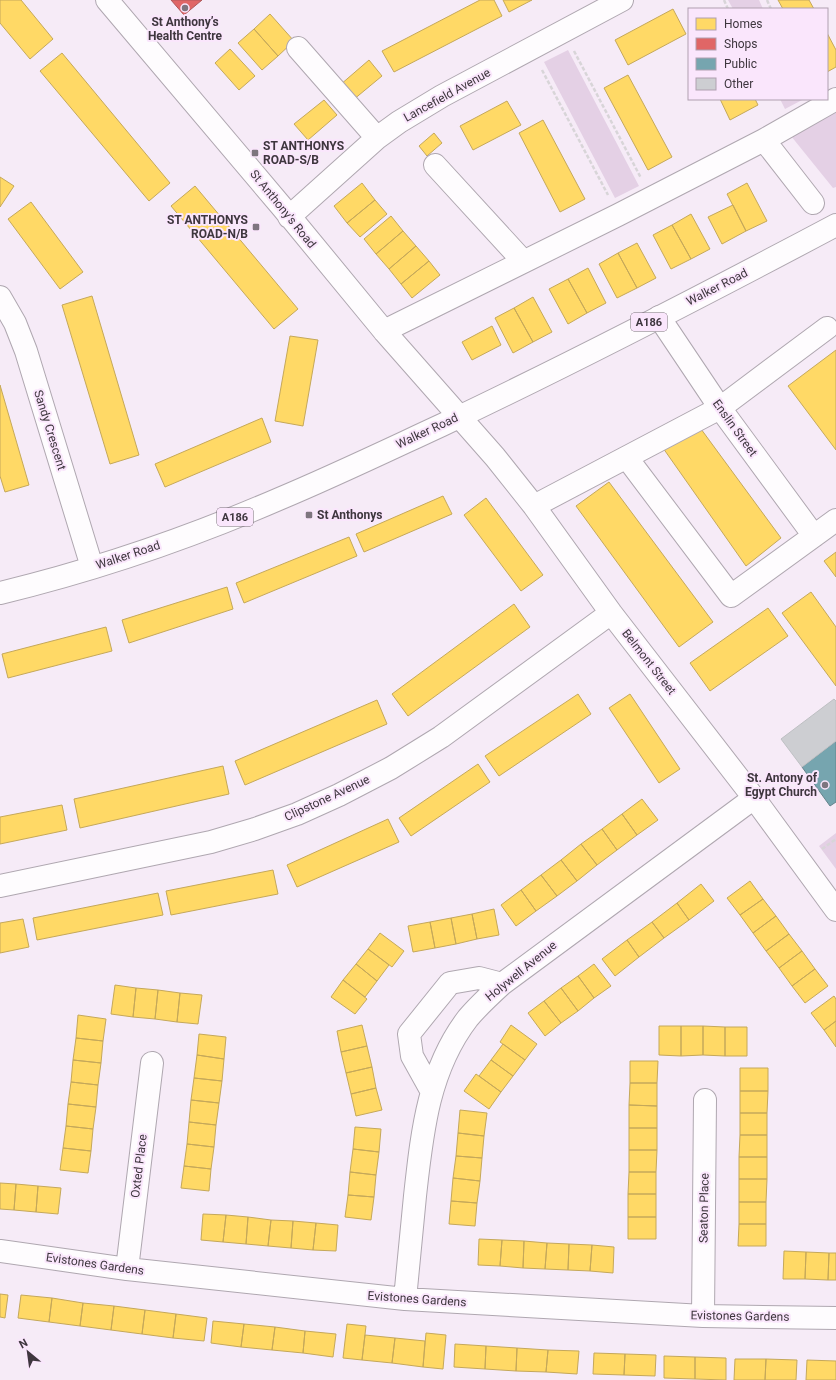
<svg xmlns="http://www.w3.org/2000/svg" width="836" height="1380" viewBox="0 0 836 1380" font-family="Roboto,sans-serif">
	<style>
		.green { fill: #e4d0e5 }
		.homes { fill: #ffd966; stroke: #c5a85a }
		.shops { fill: #e06666; stroke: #af585a }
		.public { fill: #76a5af; stroke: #65848d }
		.building { fill: #cdced2; stroke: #bec0c3 }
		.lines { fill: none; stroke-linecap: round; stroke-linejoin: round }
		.minor-casing { stroke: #afa7b0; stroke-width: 24 }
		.major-casing { stroke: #afa7b0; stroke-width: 24 }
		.path { stroke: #d8d5d8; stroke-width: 2.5; stroke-dasharray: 4 2; stroke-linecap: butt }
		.minor { stroke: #fefcfe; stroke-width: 22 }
		.major { stroke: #fefcfe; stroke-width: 22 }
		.poi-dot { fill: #7e757f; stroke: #fae6fc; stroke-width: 1.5 }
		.labels { text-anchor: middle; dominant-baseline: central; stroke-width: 4; stroke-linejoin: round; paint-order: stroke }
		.shield { fill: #fae6fc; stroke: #766b77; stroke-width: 1 }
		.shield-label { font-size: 11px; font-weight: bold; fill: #3e363e }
		.poi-label { font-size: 12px; font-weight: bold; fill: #3e363e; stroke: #fae6fc; text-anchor: start }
		.street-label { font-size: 12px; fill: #3e363e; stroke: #fae6fc }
	</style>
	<rect width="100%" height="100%" fill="#f6ebf7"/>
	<path class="green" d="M 728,0 L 759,0 L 763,9 L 733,9 Z
		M 568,50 L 639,186 L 615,198 L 544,62 Z
		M 780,99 L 804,99 L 785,109 Z
		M 836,111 L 836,187 L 833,188 L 791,136 Z
		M 836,833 L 836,869 L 819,846 Z"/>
	<path class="homes" d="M 0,0 L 21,0 L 53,39 L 30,59 L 0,23 Z
		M 480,0 L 494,0 L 502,16 L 394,72 L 382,51 Z
		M 503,0 L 532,0 L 509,12 Z
		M 778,0 L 809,0 L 814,9 L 783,9 Z
		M 673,9 L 686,34 L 628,65 L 615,40 Z
		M 270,14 L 294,41 L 278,56 L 254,29 Z
		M 254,29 L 278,56 L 262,70 L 238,43 Z
		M 827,33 L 836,50 L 836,67 L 827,72 Z
		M 230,49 L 255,76 L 239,90 L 215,63 Z
		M 62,53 L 170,183 L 149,201 L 40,71 Z
		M 369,60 L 382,76 L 353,100 L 340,85 Z
		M 628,75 L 672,157 L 648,170 L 604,88 Z
		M 720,99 L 755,99 L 758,105 L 730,120 Z
		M 324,100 L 337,115 L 308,140 L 294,124 Z
		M 507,101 L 521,125 L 473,150 L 460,126 Z
		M 543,120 L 585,199 L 560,212 L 519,133 Z
		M 434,133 L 442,143 L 427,156 L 419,146 Z
		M 0,177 L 14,186 L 0,207 Z
		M 362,183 L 375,200 L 347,223 L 334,206 Z
		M 747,183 L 767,221 L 746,231 L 727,194 Z
		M 195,186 L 298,309 L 274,329 L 171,206 Z
		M 375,200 L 387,214 L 360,237 L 347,223 Z
		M 31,202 L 83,272 L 60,289 L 8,219 Z
		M 733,205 L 746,231 L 722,244 L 708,217 Z
		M 691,214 L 710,249 L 691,259 L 672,225 Z
		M 391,216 L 403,231 L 376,254 L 364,239 Z
		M 672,225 L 691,259 L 671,269 L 653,235 Z
		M 403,231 L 416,246 L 389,269 L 376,254 Z
		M 637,243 L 656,278 L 637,288 L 618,253 Z
		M 416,246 L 429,261 L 401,284 L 389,269 Z
		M 618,253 L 637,288 L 617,298 L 599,264 Z
		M 429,261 L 440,275 L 412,298 L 401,284 Z
		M 588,268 L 606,303 L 587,313 L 568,279 Z
		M 568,279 L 587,313 L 568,324 L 549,289 Z
		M 92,296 L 139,455 L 110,464 L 62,305 Z
		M 533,297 L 552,332 L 533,342 L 514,308 Z
		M 514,308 L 533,342 L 513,353 L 495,318 Z
		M 492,326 L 501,345 L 472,360 L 462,342 Z
		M 290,336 L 318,340 L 303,426 L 275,421 Z
		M 836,350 L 836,450 L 788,386 Z
		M 0,385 L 29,485 L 5,492 L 0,476 Z
		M 262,418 L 271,442 L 165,487 L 155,464 Z
		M 701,429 L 781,538 L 746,566 L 663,448 Z
		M 609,482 L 713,622 L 679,647 L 576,506 Z
		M 443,496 L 452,514 L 364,552 L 356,534 Z
		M 486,498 L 543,575 L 521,591 L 464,515 Z
		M 349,537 L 357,556 L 244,603 L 236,583 Z
		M 836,552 L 836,577 L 824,561 Z
		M 227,587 L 233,609 L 129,643 L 122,620 Z
		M 811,592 L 836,627 L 836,686 L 782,613 Z
		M 514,604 L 530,627 L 408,716 L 392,694 Z
		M 768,608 L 788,636 L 710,691 L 690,663 Z
		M 106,627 L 112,651 L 8,678 L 2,654 Z
		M 578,694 L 591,714 L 499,776 L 485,756 Z
		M 630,694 L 680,769 L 659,783 L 609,708 Z
		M 377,700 L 387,724 L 245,785 L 235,761 Z
		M 478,764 L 490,782 L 411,836 L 399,818 Z
		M 223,766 L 229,794 L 80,828 L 74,799 Z
		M 642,799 L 658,820 L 637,835 L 622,814 Z
		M 62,805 L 67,830 L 0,844 L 0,817 Z
		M 622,814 L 637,835 L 617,850 L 602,829 Z
		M 388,819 L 399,842 L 297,887 L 287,865 Z
		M 602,829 L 617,850 L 597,865 L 581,844 Z
		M 581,844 L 597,865 L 577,881 L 561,860 Z
		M 561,860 L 577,881 L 557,896 L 541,875 Z
		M 273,870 L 278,894 L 171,915 L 166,891 Z
		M 541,875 L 557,896 L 536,911 L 521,890 Z
		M 750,881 L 763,899 L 740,915 L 727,898 Z
		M 701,884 L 714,901 L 689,920 L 677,903 Z
		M 521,890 L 536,911 L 516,926 L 501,905 Z
		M 158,893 L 163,915 L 37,940 L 33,918 Z
		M 763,899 L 776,916 L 753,933 L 740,915 Z
		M 677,903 L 689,920 L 664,938 L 652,922 Z
		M 494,909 L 499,935 L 477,939 L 472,914 Z
		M 472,914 L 477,939 L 456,944 L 451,918 Z
		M 776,916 L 789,934 L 766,951 L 753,933 Z
		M 451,918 L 456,944 L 435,948 L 430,922 Z
		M 23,919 L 29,947 L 0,953 L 0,923 Z
		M 430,922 L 435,948 L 413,952 L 408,926 Z
		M 652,922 L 664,938 L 639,957 L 627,940 Z
		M 380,933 L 404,951 L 392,967 L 368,949 Z
		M 789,934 L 802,951 L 779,968 L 766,951 Z
		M 627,940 L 639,957 L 615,976 L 602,959 Z
		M 368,949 L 389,965 L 377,981 L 356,964 Z
		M 802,951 L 815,969 L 792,986 L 779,968 Z
		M 356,964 L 377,981 L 365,997 L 343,980 Z
		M 594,964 L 611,986 L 594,998 L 578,976 Z
		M 815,969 L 828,986 L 805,1003 L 792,986 Z
		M 578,976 L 594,998 L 578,1011 L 561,988 Z
		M 343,980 L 367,999 L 355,1014 L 331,997 Z
		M 115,985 L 136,988 L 133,1017 L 111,1014 Z
		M 136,988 L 158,990 L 155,1019 L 133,1017 Z
		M 561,988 L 578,1011 L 561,1023 L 544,1001 Z
		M 158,990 L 180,993 L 177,1022 L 155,1019 Z
		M 180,993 L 202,995 L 198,1024 L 177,1022 Z
		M 834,996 L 836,999 L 836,1021 L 824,1030 L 811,1013 Z
		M 544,1001 L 561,1023 L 545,1036 L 528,1013 Z
		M 78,1015 L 106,1019 L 103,1041 L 76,1038 Z
		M 836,1021 L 836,1047 L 824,1030 Z
		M 362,1025 L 367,1046 L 341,1052 L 337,1031 Z
		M 511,1025 L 537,1044 L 525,1060 L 500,1042 Z
		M 659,1026 L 681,1026 L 681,1056 L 659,1055 Z
		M 681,1026 L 703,1026 L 703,1055 L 681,1056 Z
		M 703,1026 L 725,1027 L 725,1056 L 703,1055 Z
		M 725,1027 L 747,1027 L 747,1056 L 725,1056 Z
		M 199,1034 L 226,1037 L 224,1059 L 197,1055 Z
		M 76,1038 L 103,1041 L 101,1063 L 73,1060 Z
		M 503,1044 L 525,1060 L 513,1076 L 491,1060 Z
		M 367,1046 L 372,1067 L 346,1073 L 341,1052 Z
		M 197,1055 L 224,1059 L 222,1081 L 194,1078 Z
		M 73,1060 L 101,1063 L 98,1085 L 71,1082 Z
		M 491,1060 L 513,1076 L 501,1092 L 479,1076 Z
		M 630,1061 L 658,1061 L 657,1083 L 630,1083 Z
		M 372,1067 L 376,1088 L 351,1094 L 346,1073 Z
		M 740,1068 L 768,1068 L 768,1091 L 740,1091 Z
		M 476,1074 L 501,1092 L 489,1109 L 464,1091 Z
		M 194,1078 L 222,1081 L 219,1103 L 191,1100 Z
		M 71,1082 L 98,1085 L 96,1107 L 68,1104 Z
		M 630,1083 L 657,1083 L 657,1106 L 629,1105 Z
		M 376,1088 L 382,1110 L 356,1116 L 351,1094 Z
		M 740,1091 L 768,1091 L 767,1113 L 740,1113 Z
		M 191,1100 L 219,1103 L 216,1125 L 189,1122 Z
		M 68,1104 L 96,1107 L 93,1129 L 66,1126 Z
		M 629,1105 L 657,1106 L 657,1128 L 629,1128 Z
		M 460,1110 L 487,1113 L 484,1136 L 458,1133 Z
		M 740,1113 L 767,1113 L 767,1135 L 740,1135 Z
		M 189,1122 L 216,1125 L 214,1147 L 187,1144 Z
		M 66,1126 L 93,1129 L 91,1151 L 63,1148 Z
		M 355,1127 L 381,1129 L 379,1152 L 353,1149 Z
		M 629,1128 L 657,1128 L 657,1150 L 629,1150 Z
		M 458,1133 L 484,1136 L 482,1158 L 456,1156 Z
		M 740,1135 L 767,1135 L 767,1157 L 739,1157 Z
		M 187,1144 L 214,1147 L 211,1169 L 184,1166 Z
		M 63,1148 L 91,1151 L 88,1173 L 60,1170 Z
		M 353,1149 L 379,1152 L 376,1175 L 350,1172 Z
		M 629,1150 L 657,1150 L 656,1172 L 629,1172 Z
		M 456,1156 L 482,1158 L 480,1181 L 453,1178 Z
		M 739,1157 L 767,1157 L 767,1179 L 739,1179 Z
		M 184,1166 L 211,1169 L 209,1191 L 181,1188 Z
		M 350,1172 L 376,1175 L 374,1197 L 348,1195 Z
		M 629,1172 L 656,1172 L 656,1194 L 628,1194 Z
		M 453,1178 L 480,1181 L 477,1203 L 451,1201 Z
		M 739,1179 L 767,1179 L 766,1202 L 739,1202 Z
		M 0,1183 L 16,1184 L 14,1210 L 0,1209 Z
		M 16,1184 L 38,1186 L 36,1212 L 14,1210 Z
		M 38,1186 L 61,1188 L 58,1214 L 36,1212 Z
		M 628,1194 L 656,1194 L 656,1217 L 628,1217 Z
		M 348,1195 L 374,1197 L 371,1220 L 345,1217 Z
		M 451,1201 L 477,1203 L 475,1226 L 449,1224 Z
		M 739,1202 L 766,1202 L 766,1224 L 739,1224 Z
		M 203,1214 L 226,1215 L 223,1242 L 201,1240 Z
		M 226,1215 L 248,1217 L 246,1244 L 223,1242 Z
		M 248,1217 L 271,1220 L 268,1246 L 246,1244 Z
		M 628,1217 L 656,1217 L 656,1239 L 628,1239 Z
		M 271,1220 L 293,1221 L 291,1248 L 268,1246 Z
		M 293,1221 L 316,1223 L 313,1250 L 291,1248 Z
		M 316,1223 L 338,1225 L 336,1251 L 313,1250 Z
		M 739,1224 L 766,1224 L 766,1246 L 738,1246 Z
		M 479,1239 L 502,1240 L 500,1266 L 478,1265 Z
		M 502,1240 L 524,1241 L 523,1268 L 500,1266 Z
		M 524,1241 L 547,1243 L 545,1269 L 523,1268 Z
		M 547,1243 L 569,1244 L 568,1270 L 545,1269 Z
		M 569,1244 L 592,1245 L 590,1271 L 568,1270 Z
		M 592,1245 L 614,1247 L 613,1273 L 590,1271 Z
		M 784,1251 L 806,1252 L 805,1279 L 783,1279 Z
		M 806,1252 L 829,1253 L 828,1280 L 805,1279 Z
		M 829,1253 L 836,1253 L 836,1280 L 828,1280 Z
		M 0,1294 L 8,1295 L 5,1318 L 0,1317 Z
		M 21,1295 L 52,1298 L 49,1322 L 18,1318 Z
		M 52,1298 L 83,1303 L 80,1326 L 49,1322 Z
		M 83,1303 L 114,1306 L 111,1330 L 80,1326 Z
		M 114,1306 L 145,1310 L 142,1334 L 111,1330 Z
		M 145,1310 L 176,1314 L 173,1338 L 142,1334 Z
		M 176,1314 L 207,1318 L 204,1341 L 173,1338 Z
		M 213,1321 L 244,1324 L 241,1347 L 211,1343 Z
		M 244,1324 L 275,1327 L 272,1350 L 241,1347 Z
		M 347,1324 L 366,1326 L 362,1360 L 343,1358 Z
		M 275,1327 L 305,1331 L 303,1353 L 272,1350 Z
		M 305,1331 L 336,1334 L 333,1357 L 303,1353 Z
		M 426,1333 L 446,1335 L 443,1369 L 423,1367 Z
		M 365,1335 L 395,1338 L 392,1363 L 362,1360 Z
		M 395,1338 L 425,1341 L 423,1367 L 392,1363 Z
		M 455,1344 L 486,1346 L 485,1369 L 454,1367 Z
		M 486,1346 L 517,1348 L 516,1371 L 485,1369 Z
		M 517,1348 L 548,1350 L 546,1372 L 516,1371 Z
		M 548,1350 L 579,1351 L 577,1374 L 546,1372 Z
		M 594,1353 L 625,1354 L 624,1375 L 593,1374 Z
		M 625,1354 L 656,1355 L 655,1376 L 624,1375 Z
		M 664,1356 L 695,1357 L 695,1379 L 664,1378 Z
		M 695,1357 L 726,1358 L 726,1380 L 695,1379 Z
		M 735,1359 L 766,1359 L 765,1380 L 734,1380 Z
		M 766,1359 L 797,1360 L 796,1380 L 765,1380 Z
		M 807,1360 L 836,1361 L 836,1380 L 806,1380 Z"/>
	<path class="shops" d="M 171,0 L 202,0 L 184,15 Z"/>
	<path class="public" d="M 836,741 L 836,802 L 830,806 L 802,767 Z"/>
	<path class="building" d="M 834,699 L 836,701 L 836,741 L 802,767 L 781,739 Z"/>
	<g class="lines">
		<defs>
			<path id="minor" d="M 107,0 L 282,207 L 384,331 L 495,457 L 534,506 L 611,613 L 754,798 L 836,910
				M 298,48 L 377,138
				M 764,140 L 813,203
				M 435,165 L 523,261
				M 289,217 L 377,138 L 399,122 L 442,96 L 622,0
				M 0,297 L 15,323 L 26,351 L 92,567
				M 659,317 L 720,408 L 814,536
				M 384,331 L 618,215 L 764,140 L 836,99
				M 627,458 L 731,596 L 836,520
				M 534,506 L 720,408 L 827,328
				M 0,886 L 211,842 L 255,829 L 297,814 L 339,795 L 391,768 L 441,737 L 611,613
				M 432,1092 L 412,1056 L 409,1034 L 450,983 L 479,978 L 502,984
				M 0,1251 L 127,1269 L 405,1299 L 703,1316 L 836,1318
				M 127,1269 L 152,1063
				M 405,1299 C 408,1265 412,1230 415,1196 C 422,1133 428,1070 468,1018 C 478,1006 490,995 502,984 L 754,798
				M 703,1316 L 705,1100"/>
			<path id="major" d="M 0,593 C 95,570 189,538 279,499 C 334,476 388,450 442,425 C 575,362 706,294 836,225"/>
		</defs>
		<use href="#minor" class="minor-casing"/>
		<use href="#major" class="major-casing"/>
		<path class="path" d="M 724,0 L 728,9
			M 767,0 L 771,9
			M 574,51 L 641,178
			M 542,70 L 608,195
			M 822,849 L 836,839"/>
		<use href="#minor" class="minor"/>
		<use href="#major" class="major"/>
	</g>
	<g class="poi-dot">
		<circle cx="185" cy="8" r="4"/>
		<rect x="251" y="149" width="8" height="8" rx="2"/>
		<rect x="252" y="223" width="8" height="8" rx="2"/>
		<rect x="305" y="511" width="8" height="8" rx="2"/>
		<circle cx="825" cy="785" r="4"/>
	</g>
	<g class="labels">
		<g class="shield">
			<rect x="631" y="313" width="36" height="18" rx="3"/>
			<rect x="217" y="508" width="36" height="18" rx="3"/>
		</g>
		<g class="shield-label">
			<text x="649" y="322">A186</text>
			<text x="235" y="517">A186</text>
		</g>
		<g class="poi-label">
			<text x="185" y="22" text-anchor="middle">St Anthony’s<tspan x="185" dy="14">Health Centre</tspan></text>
			<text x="263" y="146">ST ANTHONYS<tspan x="263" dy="14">ROAD-S/B</tspan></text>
			<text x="248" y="220" text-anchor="end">ST ANTHONYS<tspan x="248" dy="14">ROAD-N/B</tspan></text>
			<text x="317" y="515">St Anthonys</text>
			<text x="817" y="778" text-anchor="end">St. Antony of<tspan x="817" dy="14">Egypt Church</tspan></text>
		</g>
		<g class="street-label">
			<text transform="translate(447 95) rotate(-29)">Lancefield Avenue</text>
			<text transform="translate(283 209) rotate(51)">St Anthony's Road</text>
			<text transform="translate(717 287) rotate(-27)">Walker Road</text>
			<text transform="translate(735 428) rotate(54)">Enslin Street</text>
			<text transform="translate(50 430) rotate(73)">Sandy Crescent</text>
			<text transform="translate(427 431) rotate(-25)">Walker Road</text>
			<text transform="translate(128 555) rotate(-18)">Walker Road</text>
			<text transform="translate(649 662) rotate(52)">Belmont Street</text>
			<text transform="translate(327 798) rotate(-25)">Clipstone Avenue</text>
			<text transform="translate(521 971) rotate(-39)">Holywell Avenue</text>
			<text transform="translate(139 1166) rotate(-83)">Oxted Place</text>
			<text transform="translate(704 1208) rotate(-89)">Seaton Place</text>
			<text transform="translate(95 1264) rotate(8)">Evistones Gardens</text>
			<text transform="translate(417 1299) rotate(4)">Evistones Gardens</text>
			<text transform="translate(740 1316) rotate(1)">Evistones Gardens</text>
		</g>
	</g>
	<rect x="688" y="8" width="140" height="92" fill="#fae6fc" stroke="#afa0b0"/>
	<rect x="696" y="18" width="20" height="12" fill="#ffd966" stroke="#afa0b0"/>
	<text x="724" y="28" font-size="12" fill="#3e363e">Homes</text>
	<rect x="696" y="38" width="20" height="12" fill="#e06666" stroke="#afa0b0"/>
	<text x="724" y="48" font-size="12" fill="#3e363e">Shops</text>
	<rect x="696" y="58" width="20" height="12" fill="#76a5af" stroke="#afa0b0"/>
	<text x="724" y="68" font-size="12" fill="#3e363e">Public</text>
	<rect x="696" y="78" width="20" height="12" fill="#cdced2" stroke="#afa0b0"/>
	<text x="724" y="88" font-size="12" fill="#3e363e">Other</text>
	<g transform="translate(28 1352) rotate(331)" stroke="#fae6fc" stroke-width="3" paint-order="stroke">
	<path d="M0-3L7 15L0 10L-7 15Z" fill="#3e363e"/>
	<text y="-6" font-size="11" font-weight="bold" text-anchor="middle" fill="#3e363e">N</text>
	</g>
</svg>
